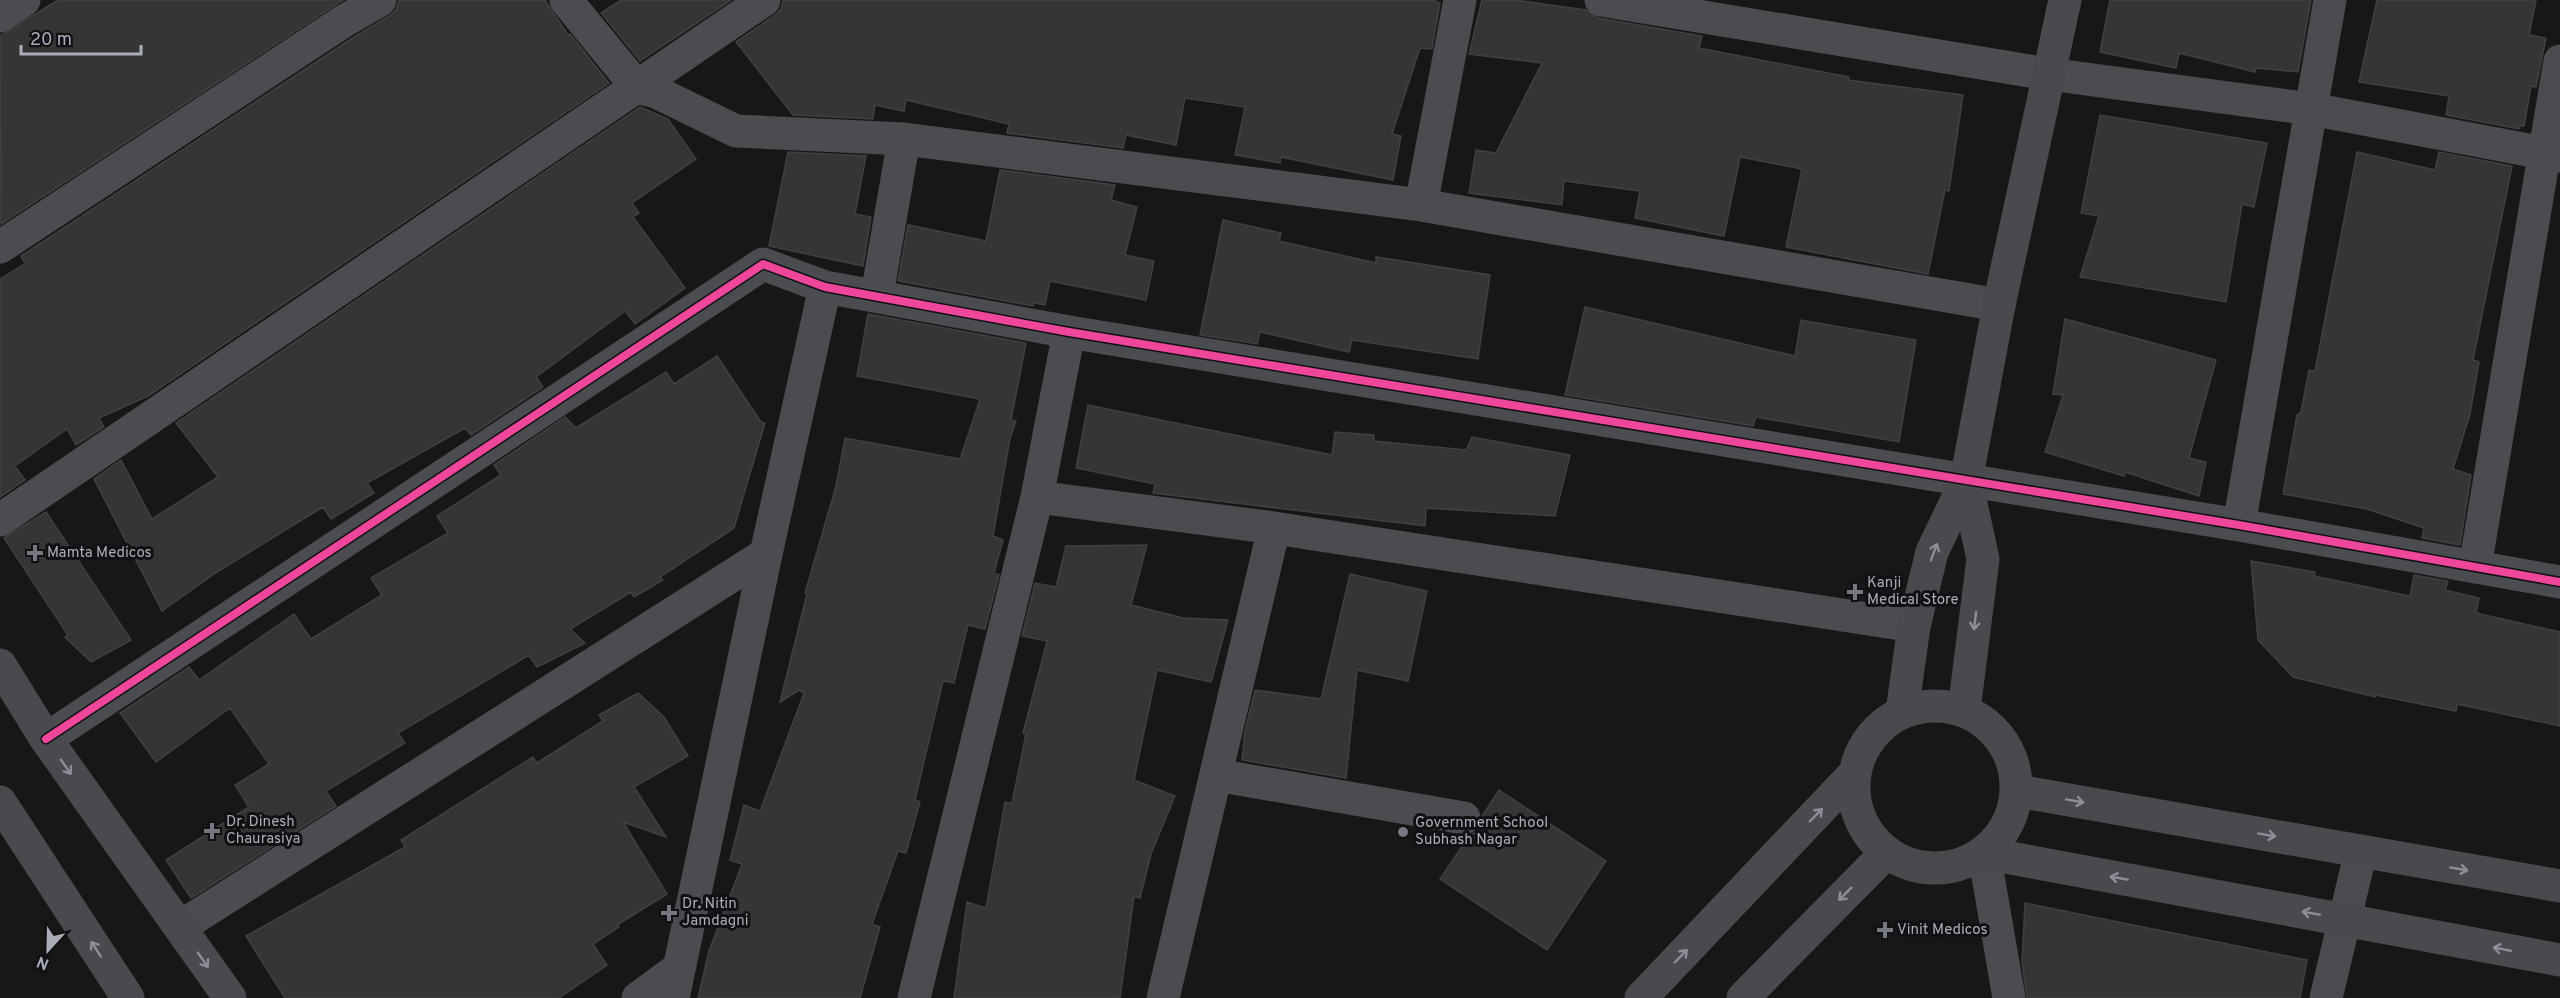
<svg xmlns="http://www.w3.org/2000/svg" width="2560" height="998" viewBox="0 0 2560 998" font-family="Overpass,sans-serif">
	<style>
		.building { fill: #353536; stroke: #3f4043; stroke-width: 1.5 }
		.lines { fill: none; stroke-linecap: round; stroke-linejoin: round }
		.street { stroke: #4b4c50; stroke-width: 33 }
		.secondary { stroke: #4a4a4e; stroke-width: 33 }
		.cycleway-casing { stroke: #111113; stroke-width: 11 }
		.cycleway { stroke: #ed469a; stroke-width: 8 }
		.oneway { stroke: #8c8f98 }
		.poi-dot { fill: #757880; stroke: #111113; stroke-width: 2 }
		.labels { text-anchor: middle; dominant-baseline: central; stroke-width: 6; stroke-linejoin: round; paint-order: stroke }
		.poi-label { font-size: 15px; fill: #a8adb8; stroke: #111113; text-anchor: start }
	</style>
	<rect width="100%" height="100%" fill="#171717"/>
	<path class="building" d="M 58,0 L 343,0 L 1,224 L 0,36 Z
		M 399,0 L 545,0 L 568,35 L 570,34 L 609,83 L 148,396 L 99,418 L 104,427 L 76,445 L 67,429 L 15,466 L 25,480 L 0,497 L 0,279 L 25,264 L 21,256 L 354,37 L 389,16 L 396,10 Z
		M 621,0 L 731,0 L 640,61 L 601,13 Z
		M 783,0 L 1433,0 L 1440,3 L 1432,49 L 1420,48 L 1392,134 L 1401,136 L 1393,180 L 1281,157 L 1280,163 L 1235,155 L 1245,107 L 1185,98 L 1176,145 L 1126,135 L 1123,148 L 1007,133 L 1009,124 L 906,100 L 904,111 L 875,105 L 873,119 L 793,115 L 736,42 L 775,15 L 781,9 Z
		M 1482,0 L 1515,0 L 1586,10 L 1598,18 L 1702,36 L 1699,48 L 1849,77 L 1848,80 L 1963,95 L 1949,191 L 1945,190 L 1928,274 L 1786,247 L 1802,169 L 1740,157 L 1724,236 L 1635,218 L 1640,191 L 1564,181 L 1562,205 L 1469,193 L 1476,150 L 1496,153 L 1542,63 L 1469,54 Z
		M 2110,0 L 2311,0 L 2298,72 L 2256,68 L 2255,72 L 2179,53 L 2176,68 L 2100,52 Z
		M 2377,0 L 2536,0 L 2529,35 L 2546,38 L 2536,87 L 2531,86 L 2524,126 L 2520,126 L 2519,129 L 2446,115 L 2449,96 L 2359,82 Z
		M 640,107 L 668,119 L 696,159 L 632,203 L 639,213 L 633,217 L 685,288 L 635,324 L 625,311 L 536,377 L 543,387 L 471,435 L 465,428 L 367,483 L 374,493 L 331,519 L 323,507 L 217,572 L 162,611 L 94,479 L 121,460 L 152,519 L 218,477 L 176,423 Z
		M 2100,115 L 2267,143 L 2254,207 L 2242,204 L 2226,302 L 2080,277 L 2099,216 L 2081,213 Z
		M 788,152 L 866,156 L 855,214 L 871,217 L 863,266 L 769,246 Z
		M 2357,152 L 2435,170 L 2439,152 L 2512,166 L 2473,360 L 2479,362 L 2470,414 L 2453,469 L 2471,475 L 2460,545 L 2422,538 L 2424,528 L 2367,509 L 2283,494 L 2297,415 L 2301,412 L 2309,370 L 2315,371 Z
		M 1000,170 L 1115,185 L 1111,200 L 1137,207 L 1125,255 L 1154,261 L 1146,300 L 1050,281 L 1045,305 L 1034,303 L 1033,306 L 898,281 L 908,225 L 986,241 Z
		M 1223,220 L 1281,233 L 1279,241 L 1376,263 L 1376,257 L 1490,275 L 1478,359 L 1352,340 L 1349,352 L 1260,332 L 1257,344 L 1200,335 Z
		M 1585,307 L 1795,356 L 1801,320 L 1916,340 L 1899,442 L 1756,417 L 1753,426 L 1565,395 Z
		M 868,314 L 1026,343 L 1011,420 L 1016,421 L 1010,438 L 993,536 L 1003,540 L 994,573 L 999,575 L 985,629 L 968,625 L 954,683 L 943,681 L 915,800 L 920,802 L 906,853 L 898,851 L 872,924 L 880,927 L 860,998 L 698,998 L 709,951 L 742,864 L 730,860 L 744,805 L 760,811 L 804,693 L 799,690 L 780,702 L 807,594 L 805,593 L 836,486 L 845,438 L 960,459 L 980,399 L 857,376 Z
		M 2065,319 L 2216,360 L 2189,458 L 2206,462 L 2199,496 L 2125,472 L 2124,476 L 2045,452 L 2063,395 L 2053,394 Z
		M 717,356 L 761,422 L 765,423 L 734,528 L 660,577 L 663,580 L 634,597 L 631,592 L 570,629 L 585,643 L 537,667 L 529,655 L 398,733 L 405,743 L 326,791 L 336,806 L 191,898 L 166,860 L 249,807 L 235,785 L 269,764 L 230,708 L 156,762 L 120,713 L 189,667 L 199,680 L 294,614 L 311,639 L 382,595 L 371,578 L 448,533 L 437,516 L 501,475 L 494,465 L 565,417 L 576,428 L 666,372 L 674,384 Z
		M 1088,405 L 1332,455 L 1335,432 L 1374,435 L 1374,441 L 1466,450 L 1472,437 L 1570,455 L 1555,516 L 1426,508 L 1425,526 L 1153,493 L 1155,484 L 1076,468 Z
		M 46,512 L 131,640 L 91,662 L 65,637 L 68,635 L 4,538 Z
		M 1147,545 L 1131,605 L 1183,618 L 1228,620 L 1211,682 L 1157,670 L 1134,780 L 1175,796 L 1151,854 L 1140,898 L 1134,896 L 1120,998 L 954,998 L 967,902 L 986,908 L 1005,802 L 1012,803 L 1026,734 L 1023,733 L 1047,641 L 1022,636 L 1035,583 L 1056,587 L 1066,546 Z
		M 2251,561 L 2315,572 L 2314,576 L 2410,596 L 2414,575 L 2448,581 L 2445,590 L 2479,598 L 2476,613 L 2560,632 L 2560,726 L 2457,704 L 2456,711 L 2376,695 L 2375,697 L 2293,677 L 2258,640 Z
		M 1350,574 L 1427,591 L 1408,681 L 1357,670 L 1346,778 L 1242,760 L 1245,731 L 1255,690 L 1321,699 Z
		M 638,693 L 664,717 L 688,756 L 634,787 L 666,837 L 623,822 L 667,894 L 617,925 L 619,927 L 593,944 L 607,965 L 559,998 L 285,998 L 246,936 L 405,847 L 401,840 L 533,757 L 537,763 L 603,721 L 599,715 Z
		M 1499,790 L 1606,861 L 1547,950 L 1440,879 L 1469,836 L 1479,830 L 1482,816 Z
		M 2025,903 L 2307,960 L 2300,998 L 2027,998 L 2022,962 Z"/>
	<g class="lines">
		<path class="street" d="M 566,0 L 637,87 L 656,92 L 736,131 L 904,139
			M 1601,0 L 2048,74 L 2311,109 L 2560,156
			M 0,16 L 24,0
			M 1421,205 L 1460,0
			M 0,247 L 344,21 L 380,0
			M 877,295 L 904,139 L 1421,205 L 1999,305
			M 1037,497 L 1274,528 L 1914,626
			M 0,520 L 764,0
			M 2239,525 L 2330,0
			M 2475,567 L 2560,61
			M 46,739 L 763,264 L 825,287 L 1069,332 L 2239,525 L 2560,582
			M 1216,775 L 1464,818
			M 1984,853 L 2009,998
			M 180,927 L 766,554
			M 638,998 L 679,968
			M 673,998 L 766,554 L 825,287
			M 914,998 L 1037,497 L 1069,332
			M 1163,998 L 1274,528
			M 2326,998 L 2361,851"/>
		<path class="secondary" d="M 0,665 L 46,739 L 230,998
			M1854 787a81 81 0 1 1 162 0a81 81 0 1 1-162 0Z
			M 1964,710 L 1983,559 L 1966,481
			M 1902,712 L 1914,626 L 1932,552 L 1966,481 L 1999,305 L 2065,0
			M 2017,791 L 2560,886
			M 0,802 L 128,998
			M 1984,853 L 2560,960
			M 1641,998 L 1853,775
			M 1743,998 L 1886,853"/>
		<defs>
			<path id="cycleway" d="M 46,739 L 763,264 L 825,287 L 1069,332 L 2239,525 L 2560,582"/>
		</defs>
		<use href="#cycleway" class="cycleway-casing"/>
		<use href="#cycleway" class="cycleway"/>
	</g>
	<defs><path id="oneway-shaft" d="M-6 0H5M1.5-3L5.5 0L1.5 3" fill="none" stroke-width="1.6" stroke-linecap="round" stroke-linejoin="round" transform="scale(1.5)"/></defs>
	<g class="oneway">
		<use href="#oneway-shaft" transform="translate(1934 552) rotate(-70)"/>
		<use href="#oneway-shaft" transform="translate(1975 621) rotate(97)"/>
		<use href="#oneway-shaft" transform="translate(66 767) rotate(55)"/>
		<use href="#oneway-shaft" transform="translate(2075 801) rotate(10)"/>
		<use href="#oneway-shaft" transform="translate(1816 815) rotate(-46)"/>
		<use href="#oneway-shaft" transform="translate(2267 835) rotate(10)"/>
		<use href="#oneway-shaft" transform="translate(2459 869) rotate(10)"/>
		<use href="#oneway-shaft" transform="translate(2119 878) rotate(-170)"/>
		<use href="#oneway-shaft" transform="translate(1845 894) rotate(135)"/>
		<use href="#oneway-shaft" transform="translate(2311 913) rotate(-170)"/>
		<use href="#oneway-shaft" transform="translate(96 949) rotate(-123)"/>
		<use href="#oneway-shaft" transform="translate(2502 949) rotate(-169)"/>
		<use href="#oneway-shaft" transform="translate(1681 956) rotate(-46)"/>
		<use href="#oneway-shaft" transform="translate(203 960) rotate(55)"/>
	</g>
	<g class="poi-dot">
		<path d="M32 544h6v6h6v6h-6v6h-6v-6h-6v-6h6z"/>
		<path d="M1852 583h6v6h6v6h-6v6h-6v-6h-6v-6h6z"/>
		<path d="M209 822h6v6h6v6h-6v6h-6v-6h-6v-6h6z"/>
		<circle cx="1403" cy="832" r="6"/>
		<path d="M666 904h6v6h6v6h-6v6h-6v-6h-6v-6h6z"/>
		<path d="M1882 921h6v6h6v6h-6v6h-6v-6h-6v-6h6z"/>
	</g>
	<g class="labels">
		<g class="poi-label">
			<text x="47" y="553">Mamta Medicos</text>
			<text x="1867" y="583">Kanji<tspan x="1867" dy="17">Medical Store</tspan></text>
			<text x="226" y="822">Dr. Dinesh<tspan x="226" dy="17">Chaurasiya</tspan></text>
			<text x="1415" y="823">Government School<tspan x="1415" dy="17">Subhash Nagar</tspan></text>
			<text x="682" y="904">Dr. Nitin<tspan x="682" dy="17">Jamdagni</tspan></text>
			<text x="1897" y="930">Vinit Medicos</text>
		</g>
	</g>
	<g transform="translate(48 950) rotate(202)" stroke="#111113" stroke-width="4.5" paint-order="stroke">
	<path d="M0-4.5L10 22L0 15L-10 22Z" fill="#a8adb8"/>
	<text y="-9" font-size="16" font-weight="bold" text-anchor="middle" fill="#a8adb8">N</text>
	</g>
	<path d="M21 45v9h120v-9" fill="none" stroke="#a8adb8" stroke-width="3"/>
	<text x="30" y="45" font-size="18" fill="#a8adb8" stroke="#111113" stroke-width="4.5" paint-order="stroke">20 m</text>
</svg>
